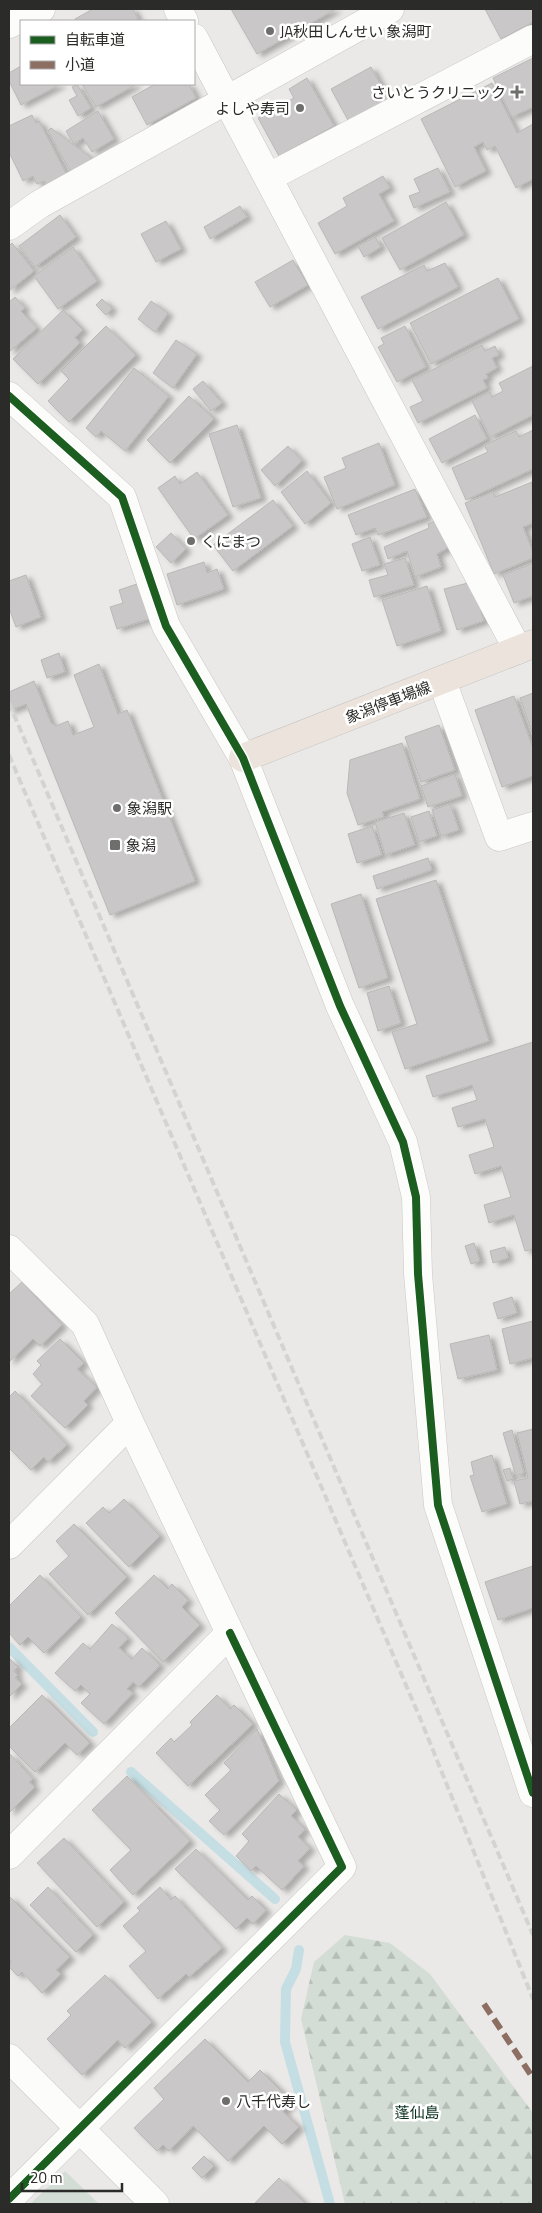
<svg xmlns="http://www.w3.org/2000/svg" width="542" height="2213" viewBox="0 0 542 2213" font-family="'Titillium Web','Noto Sans JP',sans-serif">
	<style>
		.forest { fill: url(#forest-firs) }
		.park { fill: #d3dcd5 }
		.lines { fill: none; stroke-linecap: round; stroke-linejoin: round }
		.stream { stroke: #c5dee3; stroke-width: 10 }
		.building { fill: #c9c7c7; stroke: #bab8b7; filter: url(#shadow) }
		.minor-casing { stroke: #c7c7c5; stroke-width: 29 }
		.major-casing { stroke: #c5c5c3; stroke-width: 29 }
		.minor { stroke: #fcfcfb; stroke-width: 28 }
		.major { stroke: #ece4dc; stroke-width: 28 }
		.rail { stroke: #d3d3d3; stroke-width: 4; stroke-dasharray: 8 4; stroke-linecap: butt }
		.quiet { stroke: #8d6e63; stroke-width: 6; stroke-dasharray: 12 6; stroke-linecap: butt }
		.cycleway-casing { stroke: #fff; stroke-width: 11 }
		.cycleway { stroke: #1b5e20; stroke-width: 8 }
		.poi-dot { fill: #6e6e6c; stroke: #fff; stroke-width: 2 }
		.labels { text-anchor: middle; dominant-baseline: central; stroke-width: 5; stroke-linejoin: round; paint-order: stroke }
		.poi-label { font-size: 15px; fill: #2b2b29; stroke: #fff; text-anchor: start }
		.street-label { font-size: 15px; fill: #2b2b29; stroke: #fff }
		.park-label { font-size: 15px; fill: #0a311e; stroke: #fff }
	</style>
	<defs>
		<pattern id="forest-firs" width="22" height="20" patternUnits="userSpaceOnUse" patternTransform="scale(1.25)"><rect width="22" height="20" fill="#d3dcd5"/><path d="M5 1l3.5 6h-7zM16 11l3.5 6h-7z" fill="#b5bdb7"/></pattern>
		<filter id="shadow"><feDropShadow dx="5.5" dy="3" stdDeviation="2.5" flood-color="#0004"/></filter>
	</defs>
	<rect width="100%" height="100%" fill="#ebe9e7"/>
	<path class="forest" d="M 345,1935 L 390,1943 L 430,1974 L 533,2113 L 533,2204 L 345,2204 L 301,2019 L 314,1962 Z"/>
	<path class="park" d="M 65,2171 L 99,2204 L 30,2204 Z"/>
	<g class="lines">
		<path class="stream" d="M 9,1647 L 93,1732
			M 131,1772 L 275,1899
			M 299,1950 L 296,1969 L 286,1989 L 285,2042 L 330,2204"/>
	</g>
	<path class="building" d="M 93,9 L 133,9 L 138,19 L 134,21 L 76,21 L 75,19 Z
		M 231,9 L 336,9 L 257,54 Z
		M 485,9 L 533,9 L 533,22 L 501,39 Z
		M 533,58 L 533,107 L 512,117 L 493,78 Z
		M 21,66 L 21,84 L 61,84 L 21,105 L 9,81 L 9,73 Z
		M 371,67 L 389,100 L 349,122 L 331,89 Z
		M 307,78 L 334,126 L 279,156 L 258,118 L 294,98 L 289,89 Z
		M 492,83 L 517,133 L 533,124 L 533,179 L 516,188 L 495,146 L 487,150 L 483,142 L 474,147 L 486,171 L 455,187 L 421,119 Z
		M 77,84 L 91,108 L 78,116 L 69,100 L 77,96 L 72,87 Z
		M 82,84 L 137,84 L 96,107 Z
		M 155,84 L 189,84 L 196,98 L 147,125 L 132,97 Z
		M 98,111 L 114,139 L 92,152 L 83,138 L 74,144 L 66,131 Z
		M 32,115 L 36,123 L 39,121 L 68,177 L 47,187 L 44,181 L 37,184 L 33,176 L 23,181 L 9,152 L 9,126 Z
		M 51,128 L 89,156 L 93,164 L 73,176 L 48,131 Z
		M 438,168 L 450,192 L 414,208 L 409,196 L 420,192 L 414,179 Z
		M 383,176 L 390,188 L 379,194 L 394,221 L 335,254 L 318,223 L 347,206 L 343,198 Z
		M 446,202 L 464,235 L 400,270 L 382,238 Z
		M 240,206 L 247,217 L 210,239 L 204,227 Z
		M 60,215 L 76,237 L 35,267 L 19,246 Z
		M 166,221 L 181,249 L 156,262 L 141,234 Z
		M 375,237 L 381,247 L 364,257 L 358,246 Z
		M 12,243 L 34,271 L 9,291 L 9,246 Z
		M 73,247 L 97,281 L 58,309 L 34,276 Z
		M 293,260 L 308,285 L 270,307 L 255,282 Z
		M 445,263 L 458,287 L 378,329 L 361,297 L 424,265 L 427,271 Z
		M 498,278 L 519,319 L 431,364 L 410,323 Z
		M 15,297 L 25,308 L 21,311 L 37,328 L 9,352 L 9,302 Z
		M 102,299 L 112,308 L 106,315 L 96,305 Z
		M 151,301 L 168,313 L 155,332 L 138,319 Z
		M 63,310 L 83,330 L 75,337 L 80,343 L 38,384 L 13,359 Z
		M 106,326 L 136,355 L 69,422 L 48,401 L 69,379 L 61,371 Z
		M 405,326 L 426,367 L 397,382 L 378,347 L 384,344 L 381,338 Z
		M 176,340 L 197,354 L 173,388 L 153,373 Z
		M 482,345 L 485,351 L 495,346 L 499,355 L 492,358 L 497,368 L 486,374 L 488,378 L 483,380 L 487,388 L 418,423 L 410,407 L 423,401 L 412,380 Z
		M 533,366 L 533,415 L 490,437 L 472,401 L 490,392 L 492,397 L 503,391 L 499,383 Z
		M 134,368 L 169,396 L 125,451 L 101,431 L 96,437 L 86,428 Z
		M 203,381 L 222,403 L 211,411 L 193,389 Z
		M 189,396 L 214,419 L 170,463 L 147,440 Z
		M 475,415 L 487,439 L 442,463 L 429,439 Z
		M 237,425 L 261,498 L 233,507 L 209,434 Z
		M 533,430 L 533,469 L 466,500 L 452,468 L 488,452 L 484,445 L 516,431 L 519,437 Z
		M 379,443 L 395,485 L 337,509 L 324,477 L 346,468 L 342,458 Z
		M 288,446 L 302,461 L 275,486 L 261,470 Z
		M 307,471 L 331,503 L 305,524 L 281,492 Z
		M 197,472 L 228,515 L 194,539 L 158,488 L 175,476 L 180,484 Z
		M 532,482 L 533,523 L 523,527 L 533,552 L 533,558 L 494,574 L 465,503 L 493,492 L 495,497 Z
		M 415,489 L 427,517 L 378,535 L 375,528 L 356,535 L 348,515 Z
		M 273,500 L 293,526 L 233,571 L 213,545 Z
		M 437,520 L 449,547 L 437,554 L 441,567 L 415,577 L 407,551 L 388,559 L 384,547 L 429,528 L 428,524 Z
		M 171,533 L 186,549 L 171,563 L 156,547 Z
		M 370,537 L 380,565 L 362,571 L 352,544 Z
		M 405,558 L 414,585 L 374,597 L 369,580 L 388,575 L 384,564 Z
		M 204,562 L 207,573 L 217,569 L 224,589 L 177,605 L 167,574 Z
		M 533,563 L 533,596 L 514,603 L 503,575 Z
		M 26,575 L 41,617 L 16,627 L 9,608 L 9,581 Z
		M 472,582 L 484,621 L 457,630 L 444,589 Z
		M 137,584 L 149,619 L 117,629 L 110,607 L 123,603 L 119,590 Z
		M 427,586 L 441,631 L 397,646 L 382,600 Z
		M 59,653 L 65,672 L 47,678 L 41,660 Z
		M 99,664 L 118,714 L 127,710 L 195,881 L 110,915 L 26,704 L 9,711 L 9,692 L 34,681 L 51,723 L 56,726 L 68,721 L 73,735 L 94,727 L 74,675 Z
		M 533,693 L 533,735 L 520,698 Z
		M 514,696 L 533,748 L 533,776 L 502,787 L 475,710 Z
		M 439,725 L 455,770 L 421,782 L 405,737 Z
		M 402,743 L 420,799 L 382,812 L 384,817 L 358,825 L 347,793 L 350,760 Z
		M 455,774 L 462,796 L 428,807 L 421,786 Z
		M 450,804 L 459,830 L 441,836 L 432,810 Z
		M 429,811 L 437,836 L 419,842 L 411,817 Z
		M 404,813 L 415,845 L 385,855 L 375,822 Z
		M 372,826 L 382,855 L 357,863 L 348,834 Z
		M 428,858 L 432,870 L 377,889 L 373,876 Z
		M 436,880 L 489,1041 L 405,1069 L 392,1032 L 417,1024 L 376,899 Z
		M 361,894 L 388,978 L 359,988 L 331,904 Z
		M 389,986 L 401,1023 L 378,1031 L 367,993 Z
		M 533,1042 L 533,1249 L 525,1251 L 514,1215 L 489,1223 L 484,1205 L 511,1197 L 501,1166 L 475,1174 L 469,1155 L 494,1147 L 485,1119 L 458,1127 L 452,1108 L 477,1100 L 472,1085 L 433,1097 L 426,1076 Z
		M 474,1243 L 480,1261 L 471,1264 L 465,1246 Z
		M 505,1247 L 508,1258 L 493,1263 L 490,1251 Z
		M 22,1282 L 62,1325 L 40,1346 L 33,1339 L 9,1362 L 9,1294 Z
		M 512,1297 L 517,1313 L 498,1319 L 493,1303 Z
		M 533,1321 L 533,1358 L 510,1364 L 502,1329 Z
		M 489,1335 L 497,1370 L 458,1379 L 450,1344 Z
		M 60,1339 L 84,1363 L 77,1369 L 97,1387 L 84,1401 L 88,1405 L 65,1428 L 31,1396 L 42,1384 L 33,1374 L 41,1365 L 37,1361 Z
		M 15,1391 L 67,1445 L 48,1462 L 44,1457 L 31,1470 L 9,1448 L 9,1397 Z
		M 533,1429 L 533,1501 L 520,1504 L 514,1481 L 528,1478 L 517,1433 Z
		M 512,1430 L 524,1473 L 516,1476 L 503,1433 Z
		M 492,1455 L 507,1504 L 482,1512 L 470,1476 L 474,1475 L 471,1462 Z
		M 510,1468 L 513,1479 L 507,1481 L 503,1470 Z
		M 124,1499 L 160,1536 L 129,1567 L 86,1523 L 103,1507 L 109,1513 Z
		M 74,1524 L 127,1577 L 88,1615 L 49,1574 L 69,1556 L 56,1541 Z
		M 533,1566 L 533,1608 L 498,1620 L 485,1582 Z
		M 40,1575 L 81,1617 L 44,1653 L 28,1637 L 20,1645 L 9,1633 L 9,1606 Z
		M 154,1575 L 168,1589 L 172,1584 L 188,1600 L 182,1607 L 200,1625 L 163,1662 L 115,1613 Z
		M 112,1624 L 128,1638 L 119,1648 L 132,1659 L 142,1648 L 160,1665 L 139,1687 L 133,1682 L 127,1689 L 133,1693 L 104,1724 L 81,1703 L 90,1694 L 81,1685 L 75,1691 L 55,1673 L 83,1643 L 90,1649 Z
		M 9,1658 L 18,1667 L 14,1671 L 18,1675 L 15,1678 L 22,1684 L 9,1697 Z
		M 42,1695 L 90,1743 L 77,1755 L 65,1743 L 35,1772 L 9,1746 L 9,1728 Z
		M 217,1695 L 230,1709 L 234,1705 L 253,1724 L 188,1786 L 156,1753 L 171,1738 L 174,1742 L 192,1725 L 190,1722 Z
		M 257,1729 L 279,1781 L 224,1835 L 209,1821 L 220,1810 L 205,1795 L 231,1770 L 224,1763 Z
		M 9,1753 L 33,1779 L 29,1782 L 35,1787 L 9,1813 Z
		M 127,1776 L 190,1841 L 133,1895 L 110,1870 L 131,1850 L 92,1810 Z
		M 279,1794 L 297,1810 L 291,1816 L 305,1829 L 298,1837 L 310,1848 L 298,1861 L 304,1866 L 282,1890 L 256,1866 L 251,1871 L 236,1856 L 249,1841 L 242,1834 Z
		M 64,1838 L 124,1902 L 97,1927 L 37,1863 Z
		M 196,1849 L 248,1900 L 252,1896 L 266,1910 L 253,1924 L 247,1918 L 236,1929 L 175,1869 Z
		M 48,1887 L 93,1935 L 76,1952 L 30,1905 Z
		M 160,1887 L 171,1900 L 175,1896 L 222,1948 L 189,1977 L 186,1974 L 158,1999 L 129,1966 L 146,1951 L 123,1926 L 140,1911 L 137,1908 Z
		M 9,1896 L 70,1957 L 56,1970 L 61,1974 L 42,1993 L 22,1972 L 18,1976 L 9,1967 L 11,1961 L 9,1959 Z
		M 105,1975 L 152,2022 L 125,2048 L 118,2040 L 82,2075 L 47,2039 L 71,2015 L 67,2011 Z
		M 205,2039 L 248,2082 L 260,2070 L 292,2102 L 283,2112 L 299,2127 L 282,2144 L 264,2126 L 228,2161 L 193,2126 L 169,2151 L 163,2145 L 157,2151 L 134,2128 L 164,2099 L 154,2088 Z
		M 204,2156 L 214,2166 L 202,2178 L 192,2168 Z
		M 279,2178 L 306,2204 L 254,2204 Z"/>
	<g class="lines">
		<defs>
			<path id="minor" d="M 178,9 L 184,21
				M 9,24 L 41,9
				M 194,38 L 518,650
				M 269,177 L 533,39
				M 9,226 L 40,204 L 390,9
				M 9,396 L 122,497 L 166,626 L 243,758 L 340,1006 L 403,1142 L 416,1197 L 418,1274 L 438,1505 L 533,1793
				M 442,681 L 499,837 L 533,826
				M 9,1249 L 85,1324 L 130,1423 L 9,1545
				M 9,1855 L 230,1633 L 130,1423
				M 9,2058 L 155,2204
				M 9,2199 L 342,1867 L 230,1633"/>
			<path id="major" d="M 243,758 L 533,644"/>
		</defs>
		<use href="#minor" class="minor-casing"/>
		<use href="#major" class="major-casing"/>
		<use href="#minor" class="minor"/>
		<use href="#major" class="major"/>
		<path class="rail" d="M 9,703 L 533,1935
			M 9,755 L 420,1718 L 533,1999"/>
		<path class="quiet" d="M 484,2004 L 533,2078"/>
		<defs>
			<path id="cycleway" d="M 9,396 L 122,497 L 166,626 L 243,758 L 340,1006 L 403,1142 L 416,1197 L 418,1274 L 438,1505 L 533,1793
				M 9,2199 L 342,1867 L 230,1633"/>
		</defs>
		<use href="#cycleway" class="cycleway-casing"/>
		<use href="#cycleway" class="cycleway"/>
	</g>
	<g class="poi-dot">
		<circle cx="270" cy="31" r="5"/>
		<path d="M514.5 84.5h5v5h5v5h-5v5h-5v-5h-5v-5h5z"/>
		<circle cx="300" cy="108" r="5"/>
		<circle cx="191" cy="541" r="5"/>
		<circle cx="117" cy="808" r="5"/>
		<rect x="109" y="839" width="12" height="12" rx="2.5"/>
		<circle cx="226" cy="2101" r="5"/>
	</g>
	<g class="labels">
		<g class="poi-label">
			<text x="280" y="31">JA秋田しんせい 象潟町</text>
			<text x="506" y="92" text-anchor="end">さいとうクリニック</text>
			<text x="290" y="108" text-anchor="end">よしや寿司</text>
			<text x="201" y="541">くにまつ</text>
			<text x="127" y="808">象潟駅</text>
			<text x="126" y="845">象潟</text>
			<text x="236" y="2101">八千代寿し</text>
		</g>
		<g class="street-label">
			<text transform="translate(388 702) rotate(-21)">象潟停車場線</text>
		</g>
		<g class="park-label">
			<text x="417" y="2112">蓬仙島</text>
		</g>
	</g>
	<rect width="542" height="2213" fill="none" stroke="#2b2b29" stroke-width="20"/>
	<rect x="20" y="20" width="175" height="65" fill="#ffffff" stroke="#aaaaa9"/>
	<rect x="30" y="36" width="25" height="8" fill="#1b5e20" stroke="#aaaaa9"/>
	<text x="65" y="45" font-size="15" fill="#2b2b29">自転車道</text>
	<rect x="30" y="61" width="25" height="8" fill="#8d6e63" stroke="#aaaaa9"/>
	<text x="65" y="70" font-size="15" fill="#2b2b29">小道</text>
	<path d="M22 2183v8h100v-8" fill="none" stroke="#2b2b29" stroke-width="2.5"/>
	<text x="30" y="2183" font-size="15" fill="#2b2b29" stroke="#ffffff" stroke-width="4" paint-order="stroke">20 m</text>
</svg>
